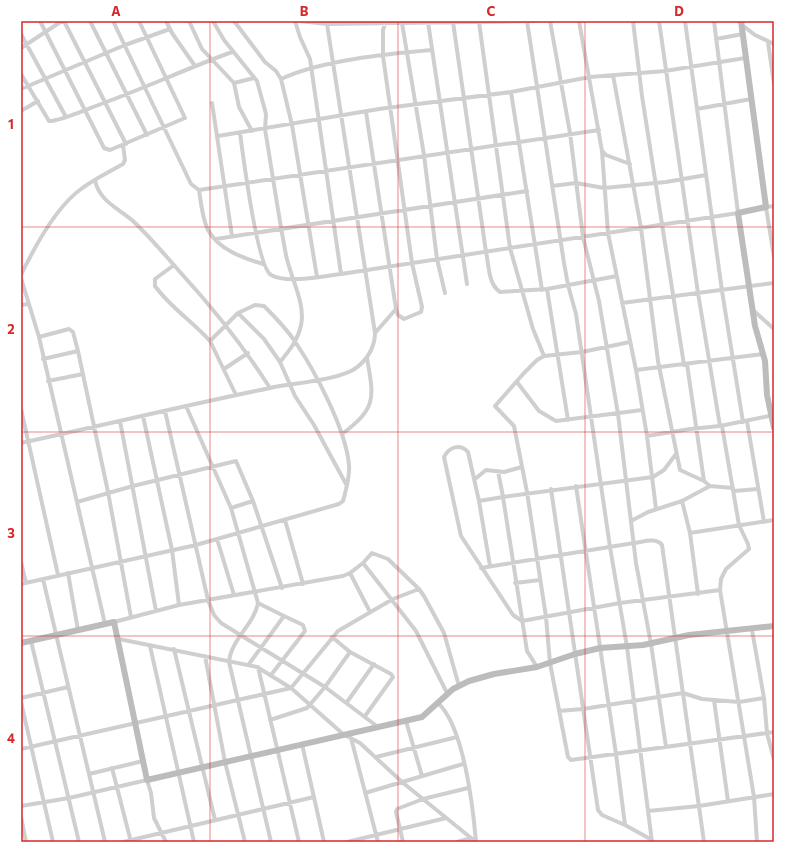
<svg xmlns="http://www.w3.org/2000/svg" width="795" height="863" viewBox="0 0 795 863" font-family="Commissioner,sans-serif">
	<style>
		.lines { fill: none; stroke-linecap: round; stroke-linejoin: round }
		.street { stroke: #cfcfcf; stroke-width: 4 }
		.secondary { stroke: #bcbcbc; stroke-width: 6 }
		.grid { fill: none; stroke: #d62828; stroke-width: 1; stroke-opacity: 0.55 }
		.neatline { fill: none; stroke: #d62828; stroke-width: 1.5 }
		.grid-label { font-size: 13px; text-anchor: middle; font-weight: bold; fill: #d62828 }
	</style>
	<rect width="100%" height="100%" fill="#fff"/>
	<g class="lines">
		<path class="street" d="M 40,21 L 104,148 L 110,150 L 185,118 L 139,21
			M 64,21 L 126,144
			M 90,21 L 147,135
			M 113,21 L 191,184 L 199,190 L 599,130
			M 166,21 L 172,33 L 195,66
			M 189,21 L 202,49 L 234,83 L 239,107 L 252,131
			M 213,21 L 224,40 L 257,81 L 266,114 L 265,129 C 272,171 278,213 286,255 C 290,276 306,304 301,325 C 298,340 289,351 280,362
			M 234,21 L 265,62 L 276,71 L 281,79 L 292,125 L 317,277
			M 295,21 L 300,37 L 310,59 L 341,274
			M 300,21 L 327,24 L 537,21
			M 527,21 L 564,263 L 568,285 L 576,314 L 610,547 L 627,647 L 652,842
			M 550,21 L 570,133 L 583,237 L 599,301 L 618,414 L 636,563 L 651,644 L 666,747
			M 579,21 L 602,151 L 608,233 L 636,370 L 647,436 L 656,509
			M 633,21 L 642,96 L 684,365
			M 659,21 L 698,293 L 720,426
			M 685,21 L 722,291 L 743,422
			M 428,22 L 467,284
			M 453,22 L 486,252 C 489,265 488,284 500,292 L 547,289 L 617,276
			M 479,22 L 510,248 L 533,329 L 544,356
			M 402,23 L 424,155 L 437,259 L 445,293
			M 742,25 L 755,35 L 774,44
			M 21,34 L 66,117
			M 716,39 L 743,34
			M 768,42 L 774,84
			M 21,48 L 62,21
			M 21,74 L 49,121 L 52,121 C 68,118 85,110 101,104 C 145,88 188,68 232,52
			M 613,75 L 641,228 L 658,361 L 680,470 L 704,481 L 710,486
			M 281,79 C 321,60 388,54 432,50
			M 234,83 L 254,78
			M 21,89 L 125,45 L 170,29
			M 511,92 L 542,290
			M 212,103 L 232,236
			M 697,109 L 751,99
			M 21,111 L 38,101
			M 366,112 L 396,309 L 398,315 L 404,319 L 421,312 L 422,307 L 412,263 L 383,56 L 383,30 L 386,21
			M 240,133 C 243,155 257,267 271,275 C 287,284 324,276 341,274 L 738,213 L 714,21
			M 218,136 L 379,109 L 511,92 L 590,77 L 665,71 L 745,58
			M 602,151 L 606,155 L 630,164
			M 95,180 C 99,201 118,208 133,221 C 150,237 165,255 180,272 C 213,308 244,347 270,388
			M 552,186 L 576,183 L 604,188 L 666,182 L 706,175
			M 199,190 C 201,202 202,218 208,230 C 219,250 243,258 263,264
			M 774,206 L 766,207 L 774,257
			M 216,239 L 527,191
			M 174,265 L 155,279 L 155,286 C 170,307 192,321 210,341
			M 21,275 C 34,248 56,207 81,189 C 94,179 109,172 123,164 L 125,160 L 123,145
			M 21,278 L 39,337 L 105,624
			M 547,289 L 568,420
			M 622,303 L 774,283
			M 21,305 L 28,304
			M 753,310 L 774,329
			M 375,333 L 396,309
			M 39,337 L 69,329 L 73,332 L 78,351
			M 630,342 L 582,352 L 544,356 L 537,360 L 524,373 L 495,406 L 514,426 L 527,492 L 546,617 L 550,663 L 568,757 L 571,760 L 774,732
			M 43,359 L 78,351 L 108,492 L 131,617
			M 687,364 L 704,481
			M 224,369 L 248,353
			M 636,370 L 763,354
			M 48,381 L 83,374
			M 517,382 L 539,411 L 556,421 L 642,410
			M 236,395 L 210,341 L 238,313 L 264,339 L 280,362 L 295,396 L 314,425 L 346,484
			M 186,406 L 231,508 L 258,603 C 254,625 231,639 229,662 L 271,842
			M 21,409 L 58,575
			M 165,411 L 208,600 L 214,615 L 221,623 L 325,687 L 378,727
			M 143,416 L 172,550 L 179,605
			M 120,421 L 156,611
			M 747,421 L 764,522
			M 722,426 L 739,525 L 748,544 L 749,549 L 726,569 L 721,579 L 720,590 L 754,797 L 757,842
			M 342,434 C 377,408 374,398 367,358
			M 647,436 L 690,429 L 720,426 L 774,415
			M 21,443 C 104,425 187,405 270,388 C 293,383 332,381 353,370 C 366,362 375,348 375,333 L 327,24
			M 475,479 L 486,470 L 504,472 L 522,467
			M 576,486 L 616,754 L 625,825 L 652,840
			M 551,489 L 598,810 L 602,815 L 625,825
			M 734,491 L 758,489
			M 479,501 L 468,452 C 460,443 449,447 444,457 L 461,536 L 513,615 L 522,621 L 620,603 L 720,590
			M 682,501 L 690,533 L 698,594
			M 77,502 L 133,486 L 236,461 L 253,501 L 282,588
			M 231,508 L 253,501
			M 285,520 L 303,584
			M 631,521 L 648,512 L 682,501 L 710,486 L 733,488
			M 690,533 L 774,520
			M 217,539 L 234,595
			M 21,562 L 26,583
			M 363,563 L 372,553 L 388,559 L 419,589 L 424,596 L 444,633 L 459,686
			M 490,566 L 479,501 L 503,497 L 498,471
			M 481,568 L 634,543 C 643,542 656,537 662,545 L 704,842
			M 68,573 L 78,630
			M 350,573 L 370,612
			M 43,579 L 105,842
			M 515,583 L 540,580
			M 21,584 L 196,545 L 339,504 L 343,501 C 346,490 350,477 349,465 C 346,430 316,373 296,343 C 287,329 275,317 264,306 L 255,305 L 238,313
			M 114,622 L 179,605 L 343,576 L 350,573 L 363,563 L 416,631 L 447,693
			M 752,630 L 764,698 L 767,733 L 774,760
			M 332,637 L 350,652 L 391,674 L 393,677 L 365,716
			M 119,639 L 257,667 L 291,688 L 343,734 L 360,743 L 402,782 L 476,842
			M 31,641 L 79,842
			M 150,646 L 194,842
			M 174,649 L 215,820
			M 205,656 L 225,762 L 245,842
			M 249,664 L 284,616 L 258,603
			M 258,667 L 299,842
			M 537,667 L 527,651 L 503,497 L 653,477 L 664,470 L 676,454
			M 271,675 L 305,631 L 303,625 L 284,616
			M 21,698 L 68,687
			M 714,700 L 728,801
			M 21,702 L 53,842
			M 347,702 L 374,664
			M 438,703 C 464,727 473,807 476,842
			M 559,711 L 583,709 L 683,693 L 702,699 L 739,702 L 764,698
			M 270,720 L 307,708 L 325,687 L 350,652
			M 406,721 L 422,776
			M 351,738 L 378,842
			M 302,744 L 324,842
			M 21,749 L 291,688 L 338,631 L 393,599 L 419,589
			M 376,757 L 457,737
			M 112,768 L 131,842
			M 89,774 L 143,761
			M 365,793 L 463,764
			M 21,806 L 69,798 L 147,780 L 151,793 L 154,818 L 166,842
			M 648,811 L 699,806 L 774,794
			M 21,817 L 26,842
			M 123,842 L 314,797
			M 347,842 L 446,818
			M 403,842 L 396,812 L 397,809 L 423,799 L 468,788
			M 457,842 L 471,838"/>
		<path class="secondary" d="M 741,21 L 766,207 L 738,213 L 755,326 L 765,361 L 767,395 L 774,428
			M 21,643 L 114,622 L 147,780 L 422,717 L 453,689 L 469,681 L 494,674 L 537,667 L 575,654 L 600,648 L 643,645 L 689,635 L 774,626"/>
	</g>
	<path class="grid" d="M 210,21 L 210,842M 398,21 L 398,842M 585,21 L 585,842M 21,227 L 774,227M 21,432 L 774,432M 21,636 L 774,636"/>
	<rect width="795" height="863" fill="none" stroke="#ffffff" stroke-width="44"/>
	<rect x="22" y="22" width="751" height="819" class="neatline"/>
	<g class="grid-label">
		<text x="116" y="16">A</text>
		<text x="304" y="16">B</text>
		<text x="491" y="16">C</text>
		<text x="679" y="16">D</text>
		<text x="11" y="129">1</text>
		<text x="11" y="334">2</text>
		<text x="11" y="538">3</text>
		<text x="11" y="743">4</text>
	</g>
</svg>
